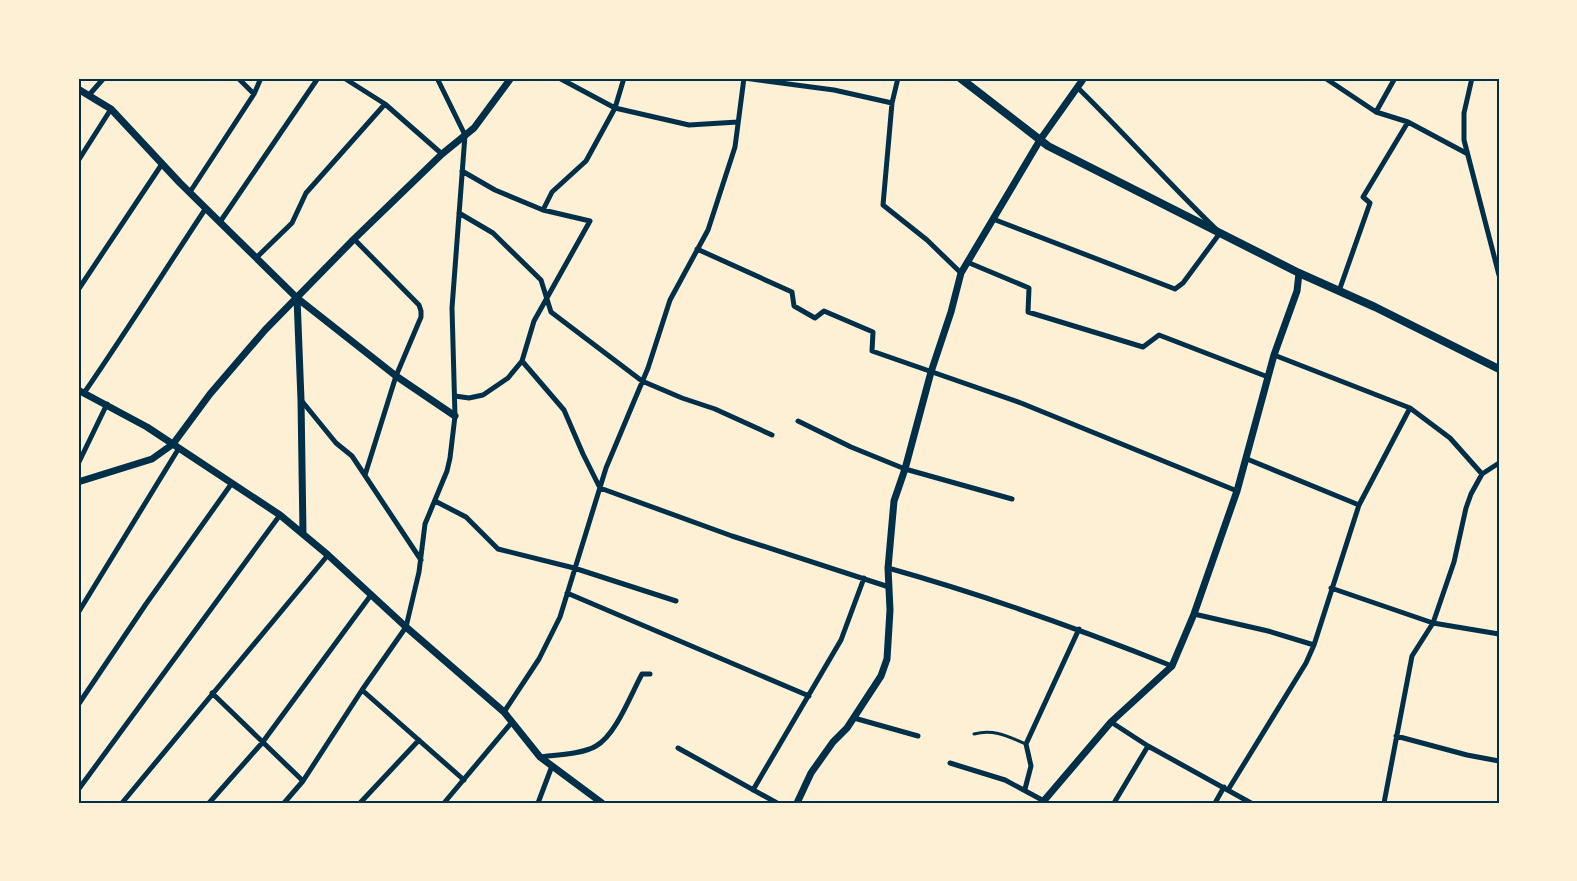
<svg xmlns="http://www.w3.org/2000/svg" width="1577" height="881" viewBox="0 0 1577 881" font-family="Jost,sans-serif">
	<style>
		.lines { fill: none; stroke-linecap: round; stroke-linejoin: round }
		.service { stroke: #003049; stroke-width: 3 }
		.minor { stroke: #003049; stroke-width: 5 }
		.tertiary { stroke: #003049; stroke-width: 7 }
		.secondary { stroke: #003049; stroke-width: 8 }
		.neatline { fill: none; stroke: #003049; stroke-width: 2 }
	</style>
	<rect width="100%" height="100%" fill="#fdf0d5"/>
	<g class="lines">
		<path class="service" d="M 974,734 C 994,729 1007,736 1026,744"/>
		<path class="minor" d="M 238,78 L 254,94
			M 344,78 L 385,104 L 442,154
			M 559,78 L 615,108 L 689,125 L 738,122
			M 744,78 L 834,90 L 892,103
			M 898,78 L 892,103 L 883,205 L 927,240 L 961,273
			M 1325,78 L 1376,112 L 1408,122 L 1466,153
			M 1472,78 L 1464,113 L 1464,140 L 1499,275
			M 89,95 L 104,78
			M 1376,112 L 1395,78
			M 78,161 L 111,109
			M 190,192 L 254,94 L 261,78
			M 543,210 L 552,192 L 586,161 L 615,108 L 624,78
			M 459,213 L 493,233 L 541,280 L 551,312 L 642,381 L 682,398 L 715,409 L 772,435
			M 993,219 L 1175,289 L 1183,283 L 1220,233 C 1171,186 1126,135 1078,88
			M 220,222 L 318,78
			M 354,239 L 419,305 L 421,311 L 421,317 L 396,376 L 365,475
			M 697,249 L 792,292 L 794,306 L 815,318 L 824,311 L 873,332 L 872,351 L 1021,403 L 1237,491
			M 256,258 L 292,223 L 306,193 L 385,104
			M 967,262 L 1029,288 L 1028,312 L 1143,347 L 1159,335 L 1268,377
			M 78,290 L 162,164
			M 1339,291 L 1370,203 L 1363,197 L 1408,122
			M 1274,355 L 1410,408 L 1450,438 L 1482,474
			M 522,361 L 564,410 L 583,454 L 600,488 L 732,536 L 889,587
			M 84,393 C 126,332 165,270 206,208
			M 455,396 L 469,398 L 483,395 L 508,378 L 522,361 L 534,321 L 590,221 L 543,210 L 495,190 L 462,171
			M 301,400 L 336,443 L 352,456 L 421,560
			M 798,421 L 851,447 L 905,469 L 1012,499
			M 1247,459 L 1359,505
			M 78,464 L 107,404
			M 435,501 L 466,517 L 498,549 L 574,568 L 676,601
			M 888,568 C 985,595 1079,629 1172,666
			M 1331,588 L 1433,623 L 1499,634
			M 567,593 L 809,696
			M 78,613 L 179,448
			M 1194,614 L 1268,631 L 1314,645
			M 362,690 L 464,780
			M 212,693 L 303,781
			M 78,705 L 146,604 L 232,483
			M 504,712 L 539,659 L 560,617 L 606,468 L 648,368 L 670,300 L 708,230 L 735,147 L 744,78
			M 854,718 L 918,736
			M 1111,722 L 1148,746 L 1251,803
			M 1396,736 L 1467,755 L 1499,761
			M 678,748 L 777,803
			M 540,757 C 556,755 583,754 596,746 C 616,735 631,694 642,674 L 650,674
			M 950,763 L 1005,780 L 1044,801
			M 1025,789 L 1031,766 L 1026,744 L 1079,629
			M 78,790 L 280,515
			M 753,790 L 841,640 L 864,578
			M 1228,790 L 1306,663 L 1314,645 L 1359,505 L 1410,408
			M 122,803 L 328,555
			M 209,803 L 262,743 L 371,595
			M 284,803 L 303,781 L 362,690 L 406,627 L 419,572 L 425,524 L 447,471 L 450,458 L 455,416 L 452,308 L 465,135 L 437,78
			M 360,803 L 419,740
			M 444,803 L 512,722
			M 538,803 L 552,766
			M 1114,803 L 1148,746
			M 1215,803 L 1224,787
			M 1384,803 L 1412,656 L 1433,623 L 1454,562 L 1466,508 L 1471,494 L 1482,474 L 1499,463"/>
		<path class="tertiary" d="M 78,89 L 111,109 L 180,183 L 297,298 L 396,376 L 455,416
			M 297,298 L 301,400 L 303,534
			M 78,390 L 147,427 L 280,515 L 328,555 L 406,627 L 504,712 L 540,757 L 602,803
			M 78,482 L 152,459 L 173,444 L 210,394 L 265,330 L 354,239 L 442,154 L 474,128 L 511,78
			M 797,803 L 811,773 L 833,742 L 847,728 L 881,676 L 887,659 L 890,610 L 888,568 L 894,501 L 905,469 L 931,372 L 951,312 L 961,273 L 1040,140 L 1084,78
			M 1042,803 L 1111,722 L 1172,666 L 1194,614 L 1237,491 L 1274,355 L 1297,291 L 1299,273"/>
		<path class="secondary" d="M 960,78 L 1048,146 L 1299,273 L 1375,307 L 1499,369"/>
	</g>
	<rect width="1577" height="881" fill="none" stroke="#fdf0d5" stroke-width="159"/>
	<rect x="80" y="80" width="1418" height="722" class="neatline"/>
</svg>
